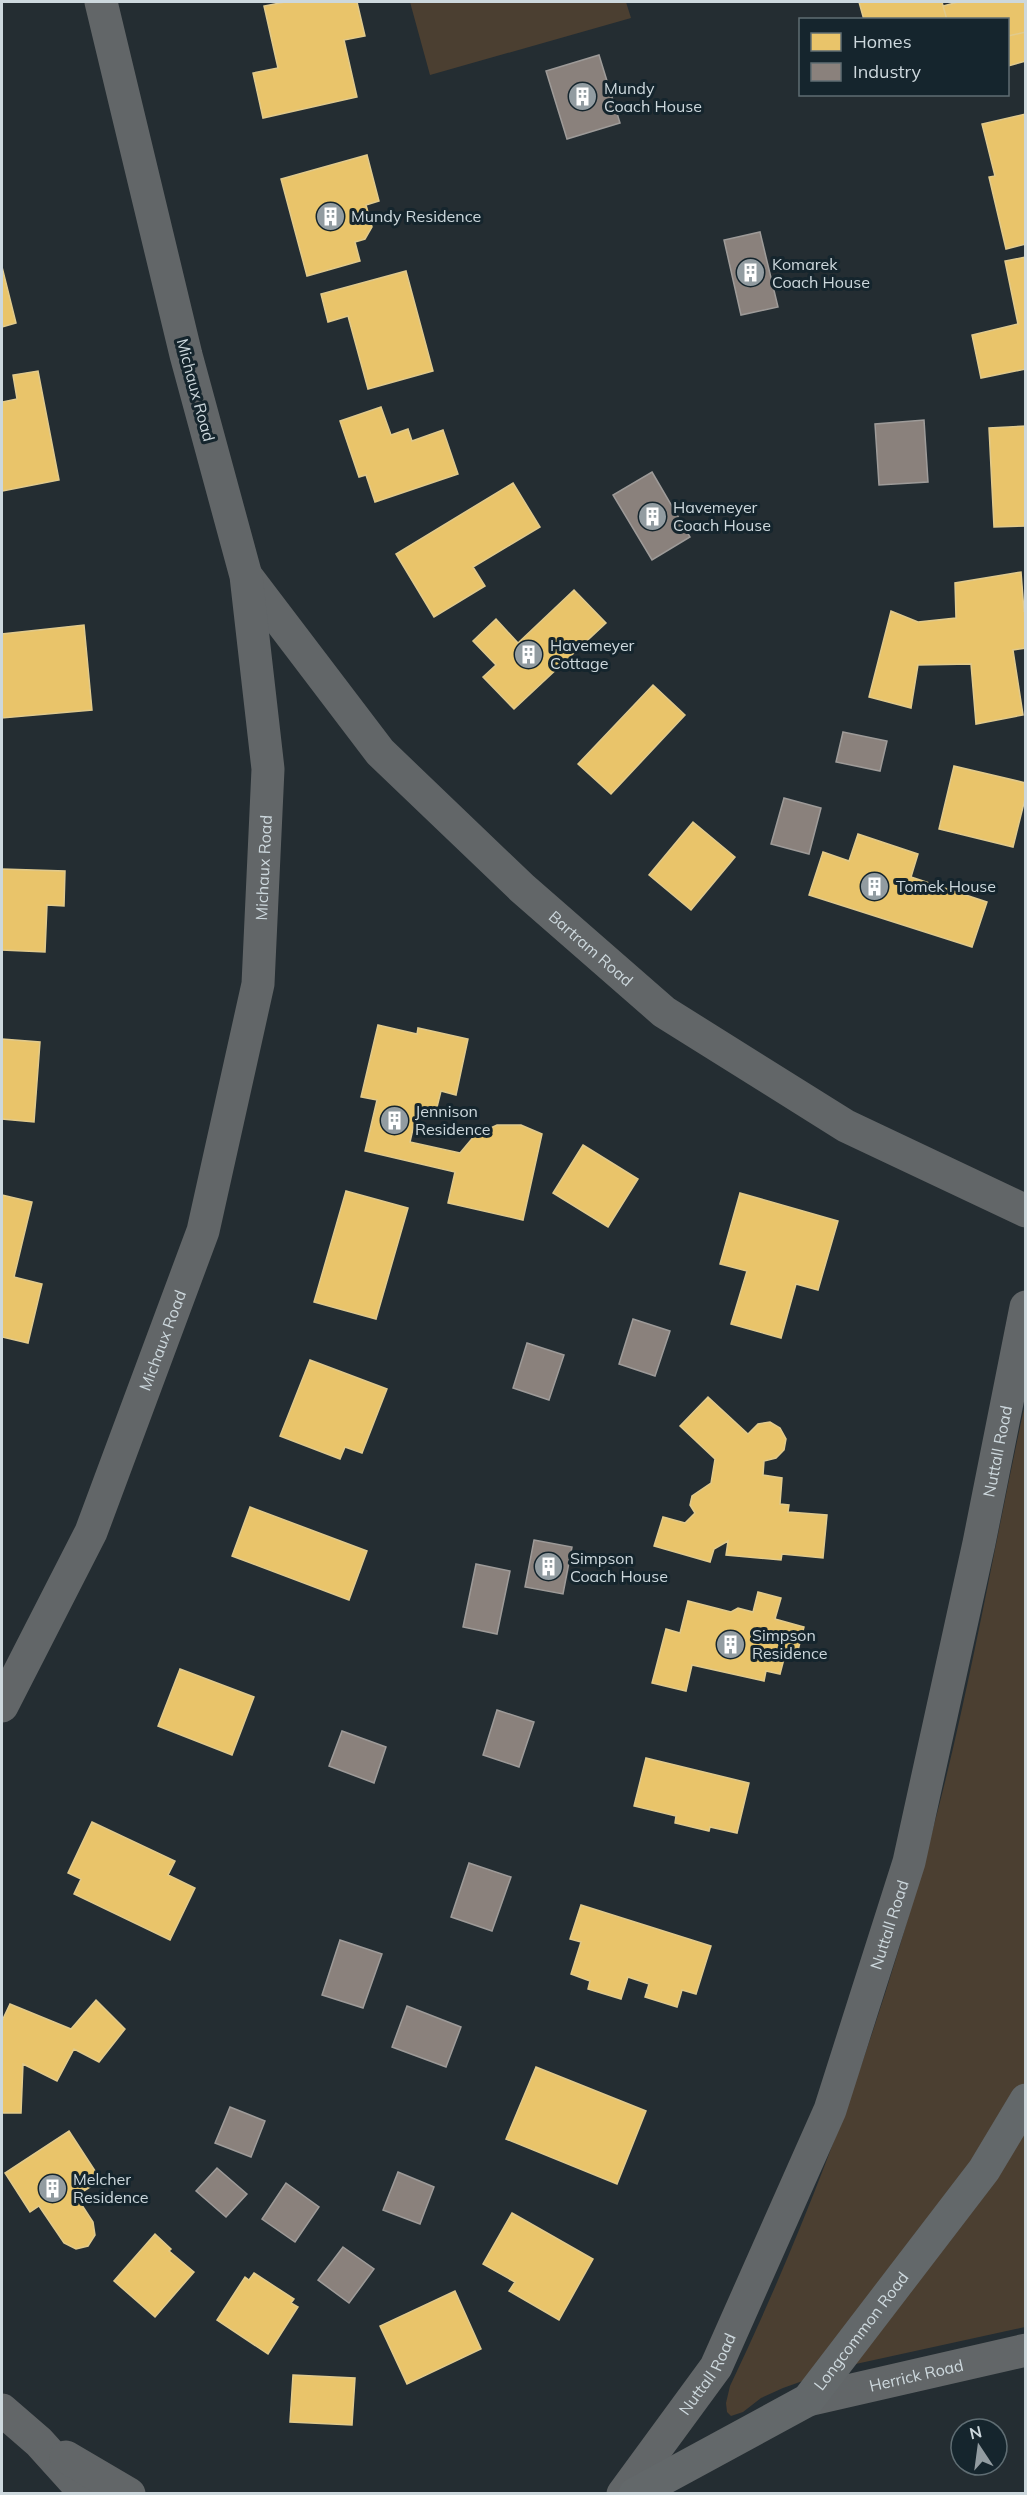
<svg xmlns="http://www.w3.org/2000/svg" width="1027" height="2495" viewBox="0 0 1027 2495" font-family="Mulish,sans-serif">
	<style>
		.green { fill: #4b3f31 }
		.homes { fill: #e9c46a; stroke: #e1ca8c; stroke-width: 1.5 }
		.industry { fill: #8a817c; stroke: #9e9b99; stroke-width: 1.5 }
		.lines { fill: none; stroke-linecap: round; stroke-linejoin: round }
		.street { stroke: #626668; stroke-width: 33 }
		.secondary { stroke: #63686a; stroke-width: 33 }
		.labels { text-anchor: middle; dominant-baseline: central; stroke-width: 6; stroke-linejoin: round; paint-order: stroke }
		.poi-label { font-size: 16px; fill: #cdd8dd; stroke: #15252d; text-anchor: start }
		.street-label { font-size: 16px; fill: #cdd8dd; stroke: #15252d }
	</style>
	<rect width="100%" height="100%" fill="#242d32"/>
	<path class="green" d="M 410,2 L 626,2 L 631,18 L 430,75 Z
		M 1025,1404 L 1025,2327 L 842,2367 L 783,2388 L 761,2398 L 743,2412 L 731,2416 L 727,2412 L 726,2403 L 730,2386 C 811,2216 876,2039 925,1858 C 967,1709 992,1555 1025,1404 Z"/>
	<path class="homes" d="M 285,2 L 357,2 L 365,36 L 344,40 L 357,97 L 263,118 L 253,73 L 278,68 L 264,6 Z
		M 859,2 L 942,2 L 947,20 L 864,20 Z
		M 958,2 L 1026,2 L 1026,32 L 1008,36 L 1008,20 L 947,20 L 943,6 Z
		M 1026,32 L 1026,61 L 1008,66 L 1008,36 Z
		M 1026,114 L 1026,244 L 1006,249 L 989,177 L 995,176 L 982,124 Z
		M 367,155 L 379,201 L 366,205 L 372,227 L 365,239 L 355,242 L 360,261 L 307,276 L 281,179 Z
		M 1026,257 L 1026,369 L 981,378 L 972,335 L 1018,324 L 1005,261 Z
		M 2,267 L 16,323 L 2,327 Z
		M 406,271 L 433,371 L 368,389 L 348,316 L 328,322 L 321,294 Z
		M 38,371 L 59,480 L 2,491 L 2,402 L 17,399 L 13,375 Z
		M 381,407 L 391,435 L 408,429 L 412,441 L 443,430 L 458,474 L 375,502 L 366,475 L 359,477 L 340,421 Z
		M 1026,426 L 1026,526 L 994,527 L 989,428 Z
		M 513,483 L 540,527 L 473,567 L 485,586 L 434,617 L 396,554 Z
		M 1021,572 L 1024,611 L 1026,610 L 1026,648 L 1013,650 L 1023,715 L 976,724 L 971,664 L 918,665 L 911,708 L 869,697 L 891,611 L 918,622 L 956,618 L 955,583 Z
		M 574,590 L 606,623 L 514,709 L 483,677 L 496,665 L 473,641 L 496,619 L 518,643 Z
		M 84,625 L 92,710 L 2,718 L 2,634 Z
		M 653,685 L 685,715 L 611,794 L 578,764 Z
		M 954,766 L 1026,783 L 1026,795 L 1013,847 L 939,829 Z
		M 693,822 L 735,857 L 691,910 L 649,875 Z
		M 858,834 L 918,854 L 911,877 L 987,902 L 972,947 L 809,895 L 823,852 L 849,861 Z
		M 2,869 L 65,871 L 64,906 L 47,905 L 45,952 L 2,950 Z
		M 378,1025 L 417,1034 L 418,1028 L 468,1039 L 456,1095 L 441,1091 L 435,1115 L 417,1111 L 410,1142 L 460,1153 L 475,1135 L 497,1125 L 521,1125 L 542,1134 L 523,1220 L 448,1203 L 455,1172 L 365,1151 L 377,1100 L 361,1097 Z
		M 2,1039 L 40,1042 L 34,1122 L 2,1119 Z
		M 583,1145 L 638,1179 L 608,1227 L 553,1193 Z
		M 346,1191 L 408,1208 L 376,1319 L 314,1302 Z
		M 740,1193 L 838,1221 L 818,1290 L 796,1284 L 781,1338 L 731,1324 L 747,1271 L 720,1264 Z
		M 2,1195 L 32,1202 L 14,1277 L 42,1284 L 28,1343 L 2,1337 Z
		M 310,1360 L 387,1389 L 362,1453 L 345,1447 L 340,1459 L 280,1436 Z
		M 708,1397 L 748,1434 L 758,1424 L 770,1422 L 780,1428 L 786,1439 L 784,1450 L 776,1458 L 764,1461 L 763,1475 L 782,1478 L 780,1504 L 789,1505 L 788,1512 L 827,1515 L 823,1558 L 782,1554 L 781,1560 L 726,1555 L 728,1541 L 714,1549 L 710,1562 L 654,1546 L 663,1517 L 685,1523 L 695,1513 L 690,1505 L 692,1496 L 711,1483 L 715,1459 L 680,1426 Z
		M 250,1507 L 367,1551 L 349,1600 L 232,1556 Z
		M 758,1592 L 781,1598 L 775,1619 L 804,1627 L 796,1658 L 785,1655 L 780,1674 L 766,1671 L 764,1681 L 692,1665 L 686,1691 L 652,1683 L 666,1629 L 680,1633 L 688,1601 L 731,1612 L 738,1608 L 753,1612 Z
		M 180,1669 L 254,1697 L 232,1755 L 158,1726 Z
		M 646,1758 L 749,1783 L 737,1833 L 710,1827 L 709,1831 L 675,1823 L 676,1816 L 634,1806 Z
		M 92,1822 L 175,1861 L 168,1875 L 195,1888 L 170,1940 L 74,1894 L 81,1879 L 68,1873 Z
		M 581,1905 L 711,1946 L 696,1994 L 682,1990 L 677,2007 L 645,1997 L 649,1984 L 628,1977 L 621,1999 L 588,1989 L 590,1981 L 571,1974 L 581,1942 L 570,1939 Z
		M 96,2000 L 125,2029 L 99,2062 L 74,2049 L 57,2081 L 23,2064 L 21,2113 L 2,2113 L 2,2021 L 10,2004 L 71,2029 Z
		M 536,2067 L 646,2111 L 617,2184 L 506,2139 Z
		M 69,2131 L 101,2180 L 76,2196 L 93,2222 L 95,2235 L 88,2246 L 76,2249 L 64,2243 L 39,2206 L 30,2212 L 5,2173 Z
		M 512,2213 L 593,2259 L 559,2320 L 509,2291 L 515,2282 L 483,2264 Z
		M 155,2234 L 171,2249 L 169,2251 L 194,2272 L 155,2317 L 114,2281 Z
		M 254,2273 L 294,2299 L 291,2303 L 298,2307 L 268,2354 L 217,2320 L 245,2277 L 249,2280 Z
		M 455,2291 L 481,2349 L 407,2384 L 380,2326 Z
		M 293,2375 L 355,2378 L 352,2425 L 290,2422 Z"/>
	<path class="industry" d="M 599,55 L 620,123 L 567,139 L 546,71 Z
		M 760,232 L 778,307 L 741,315 L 724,240 Z
		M 924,420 L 928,482 L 879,485 L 875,424 Z
		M 652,472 L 690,537 L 652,560 L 613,495 Z
		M 843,732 L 887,741 L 880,771 L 836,762 Z
		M 784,798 L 821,808 L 809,854 L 771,844 Z
		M 633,1319 L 670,1331 L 655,1376 L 619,1364 Z
		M 527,1343 L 564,1355 L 549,1400 L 513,1388 Z
		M 534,1540 L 572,1547 L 563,1594 L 525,1587 Z
		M 476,1564 L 510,1571 L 497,1634 L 463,1627 Z
		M 497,1710 L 534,1722 L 519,1767 L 483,1755 Z
		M 342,1731 L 386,1747 L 374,1783 L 329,1766 Z
		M 469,1863 L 511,1877 L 492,1931 L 451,1917 Z
		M 340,1940 L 382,1954 L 363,2008 L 322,1995 Z
		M 407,2006 L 461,2027 L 446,2067 L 392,2047 Z
		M 230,2107 L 265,2121 L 251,2157 L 215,2143 Z
		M 217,2168 L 247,2194 L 226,2217 L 196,2191 Z
		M 398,2172 L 434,2187 L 420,2224 L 383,2210 Z
		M 286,2183 L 319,2207 L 295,2242 L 262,2219 Z
		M 343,2247 L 374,2269 L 349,2303 L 318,2280 Z"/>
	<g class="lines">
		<g class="street">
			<path id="s1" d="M 247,577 L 380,752 L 522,888 L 664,1012 L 846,1126 L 1026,1211"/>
			<path id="s2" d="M 2,1706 L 91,1532 L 203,1231 L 258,984 L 268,769 L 246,576 L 186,355 L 101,2"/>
			<path id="s3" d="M 808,2400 L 1026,2350"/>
			<path d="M 2,2410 L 39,2442 L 86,2494"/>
			<path d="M 66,2457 L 129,2494"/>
			<path id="s4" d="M 623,2494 L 716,2367 L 830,2110 L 909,1862 L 979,1543 L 1026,1307"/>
		</g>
		<path class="secondary" id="s5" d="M 635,2494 L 808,2400 L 984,2170 L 1026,2100"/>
	</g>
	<defs>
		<symbol id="building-disc" viewBox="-11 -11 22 22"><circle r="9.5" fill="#929ca1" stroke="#15252d"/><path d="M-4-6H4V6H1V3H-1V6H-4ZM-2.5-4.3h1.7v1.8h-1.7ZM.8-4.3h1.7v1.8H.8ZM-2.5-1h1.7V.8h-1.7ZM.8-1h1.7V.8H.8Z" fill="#fff"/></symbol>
	</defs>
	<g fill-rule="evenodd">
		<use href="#building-disc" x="566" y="80" width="33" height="33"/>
		<use href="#building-disc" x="314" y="200" width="33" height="33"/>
		<use href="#building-disc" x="734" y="256" width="33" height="33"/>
		<use href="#building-disc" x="636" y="500" width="33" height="33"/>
		<use href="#building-disc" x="512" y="638" width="33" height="33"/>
		<use href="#building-disc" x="858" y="870" width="33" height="33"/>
		<use href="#building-disc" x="378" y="1104" width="33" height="33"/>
		<use href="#building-disc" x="532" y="1550" width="33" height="33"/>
		<use href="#building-disc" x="714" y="1628" width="33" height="33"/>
		<use href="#building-disc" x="36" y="2172" width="33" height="33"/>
	</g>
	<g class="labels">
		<g class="poi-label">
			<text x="604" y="88">Mundy<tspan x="604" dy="18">Coach House</tspan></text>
			<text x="351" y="216">Mundy Residence</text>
			<text x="772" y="264">Komarek<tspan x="772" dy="18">Coach House</tspan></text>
			<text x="673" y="507">Havemeyer<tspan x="673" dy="18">Coach House</tspan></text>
			<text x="550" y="645">Havemeyer<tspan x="550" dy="18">Cottage</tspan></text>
			<text x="896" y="886">Tomek House</text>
			<text x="415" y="1111">Jennison<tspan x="415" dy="18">Residence</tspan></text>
			<text x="570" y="1558">Simpson<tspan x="570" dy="18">Coach House</tspan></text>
			<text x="752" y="1635">Simpson<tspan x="752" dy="18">Residence</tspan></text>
			<text x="73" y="2179">Melcher<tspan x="73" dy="18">Residence</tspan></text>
		</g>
		<g class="street-label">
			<text transform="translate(196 390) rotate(75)">Michaux Road</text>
			<text stroke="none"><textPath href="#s2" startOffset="886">Michaux Road</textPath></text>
			<text stroke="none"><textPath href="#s1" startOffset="508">Bartram Road</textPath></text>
			<text stroke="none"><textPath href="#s2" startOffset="400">Michaux Road</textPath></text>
			<text stroke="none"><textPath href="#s4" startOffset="1119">Nuttall Road</textPath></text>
			<text stroke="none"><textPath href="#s4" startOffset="633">Nuttall Road</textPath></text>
			<text stroke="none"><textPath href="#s5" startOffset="284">Longcommon Road</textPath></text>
			<text stroke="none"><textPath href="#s4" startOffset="147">Nuttall Road</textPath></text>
			<text stroke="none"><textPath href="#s3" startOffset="111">Herrick Road</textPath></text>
		</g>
	</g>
	<rect width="1027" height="2495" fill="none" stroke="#cdd8dd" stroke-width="6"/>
	<rect x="799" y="18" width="210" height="78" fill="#15252d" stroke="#5f6d73" stroke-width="1.5"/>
	<rect x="811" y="33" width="30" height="18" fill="#e9c46a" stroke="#5f6d73" stroke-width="1.5"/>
	<text x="853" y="48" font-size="18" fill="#cdd8dd">Homes</text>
	<rect x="811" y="63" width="30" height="18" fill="#8a817c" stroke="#5f6d73" stroke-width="1.5"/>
	<text x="853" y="78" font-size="18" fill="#cdd8dd">Industry</text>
	<g transform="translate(979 2447) rotate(347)"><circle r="28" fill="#15252d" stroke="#5f6d73" stroke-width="1.5"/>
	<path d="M0-4.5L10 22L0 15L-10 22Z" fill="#929ca1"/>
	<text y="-9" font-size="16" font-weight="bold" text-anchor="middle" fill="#cdd8dd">N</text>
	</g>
</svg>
